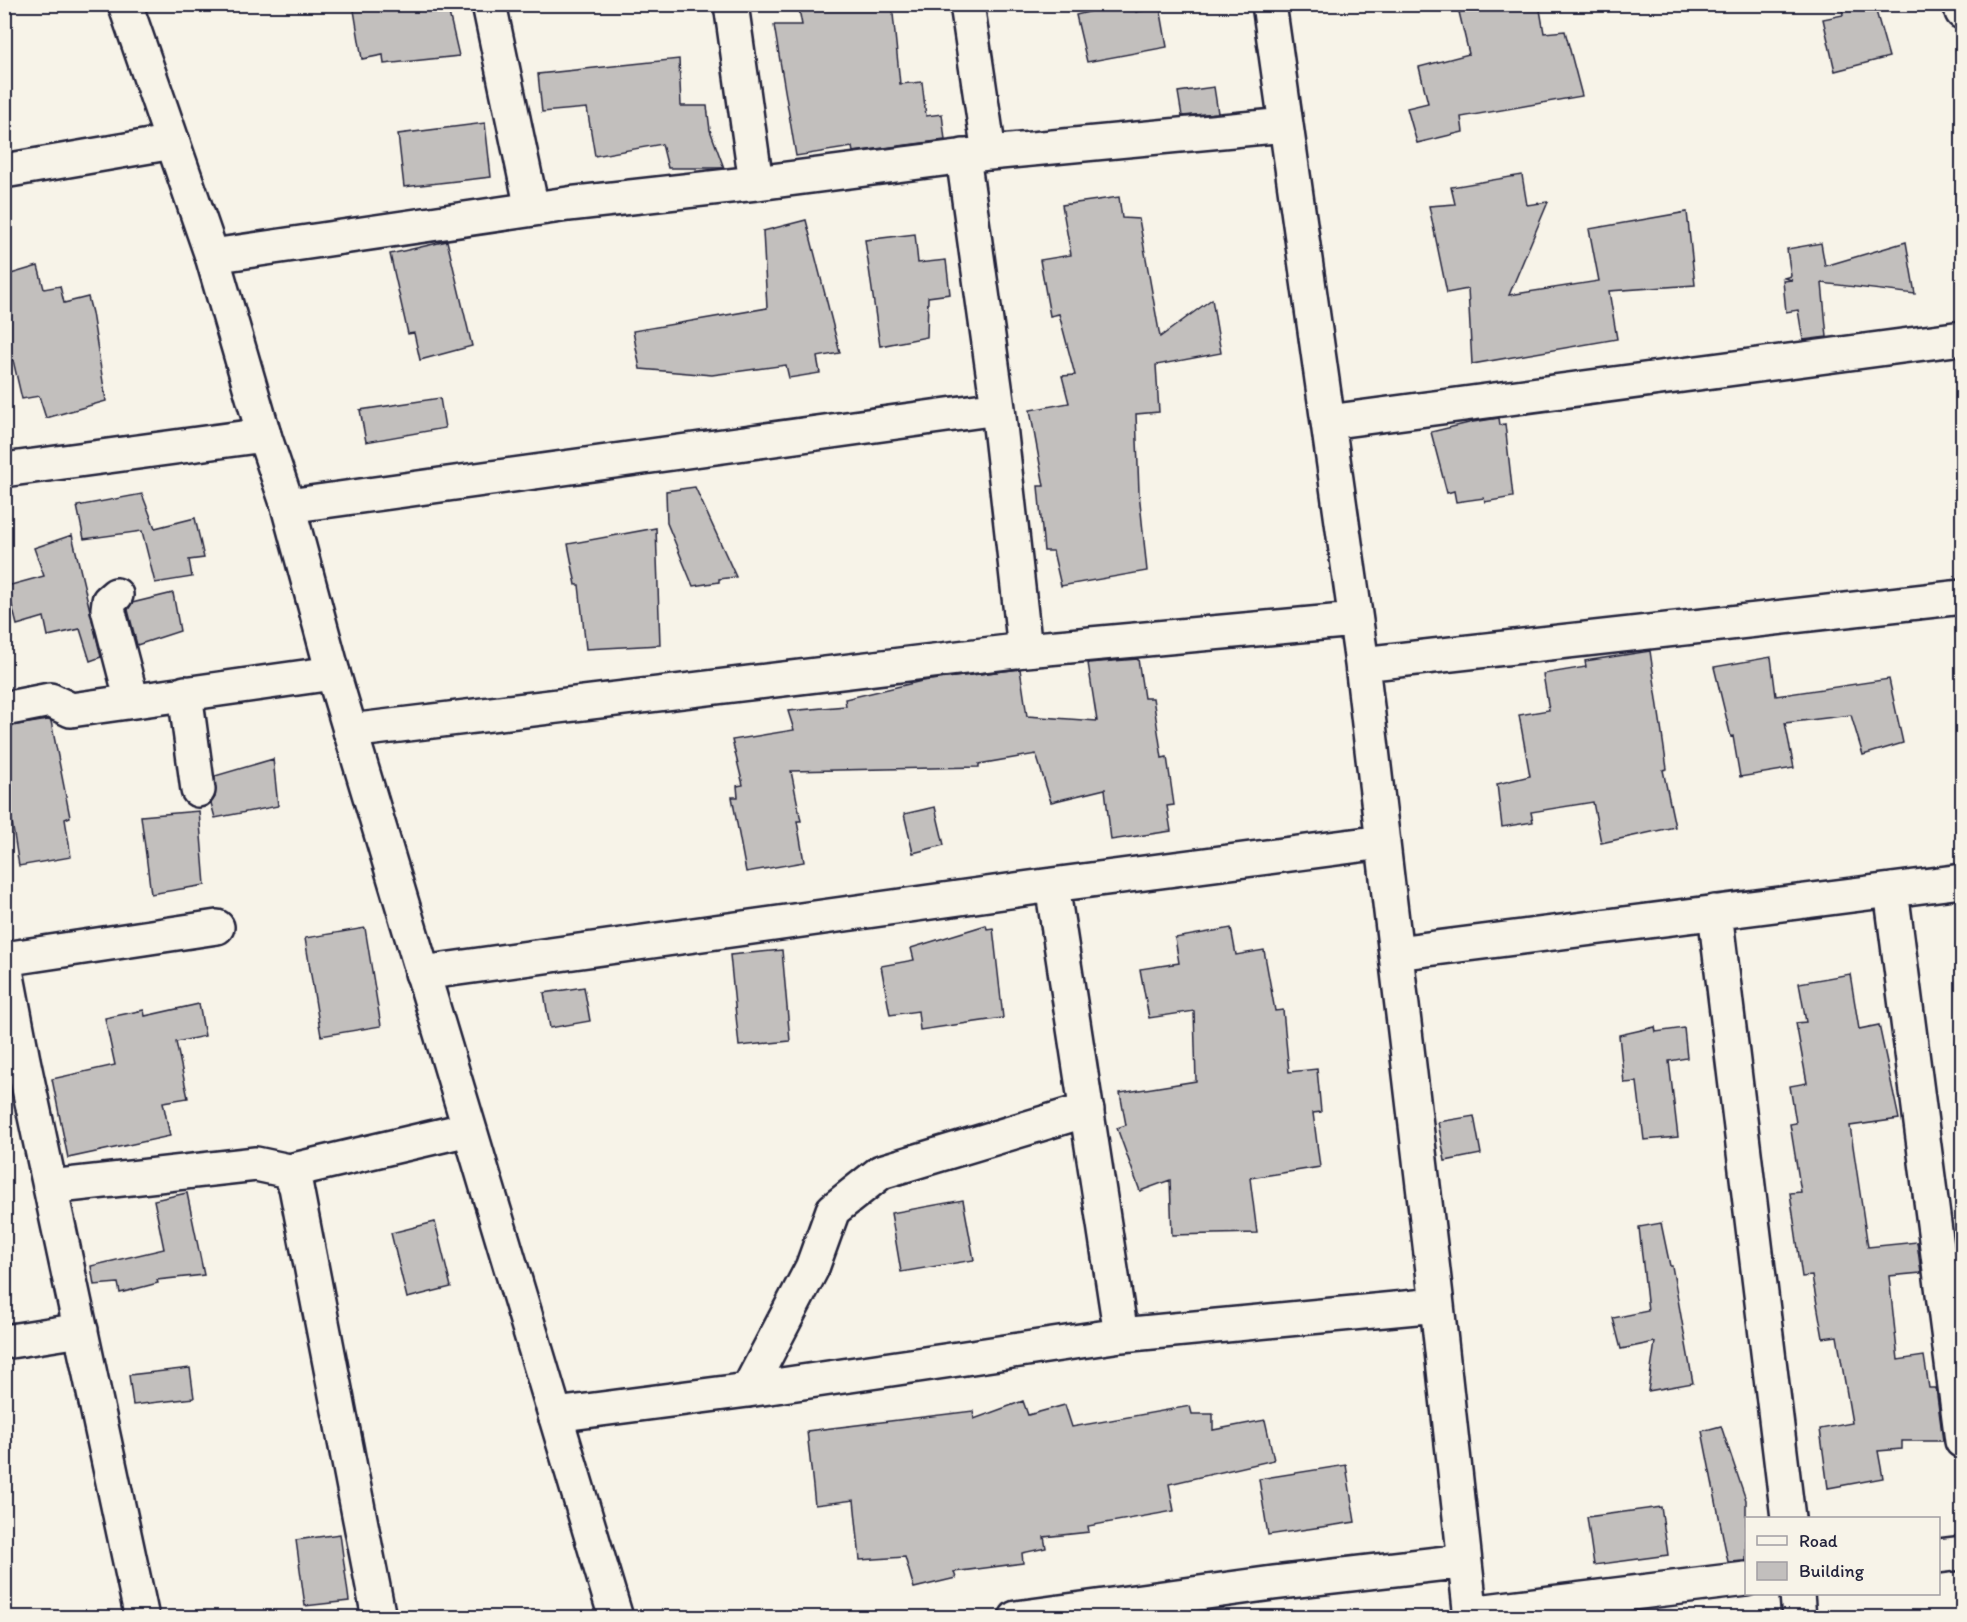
<svg xmlns="http://www.w3.org/2000/svg" width="1967" height="1622" viewBox="0 0 1967 1622" font-family="Itim,sans-serif">
	<style>
		.building { fill: #c2bfbd; stroke: #22223b; stroke-width: 1.5 }
		.lines { fill: none; stroke-linecap: round; stroke-linejoin: round }
		.minor-casing { stroke: #22223b; stroke-width: 38 }
		.major-casing { stroke: #22223b; stroke-width: 38 }
		.minor { stroke: #f7f3e8; stroke-width: 33 }
		.major { stroke: #f7f3e8; stroke-width: 33 }
	</style>
	<rect width="100%" height="100%" fill="#f7f3e8"/>
	<filter id="ink" filterUnits="userSpaceOnUse"><feTurbulence type="fractalNoise" baseFrequency=".0167" numOctaves="2"/><feDisplacementMap in="SourceGraphic" scale="12" xChannelSelector="R" yChannelSelector="G"/><feConvolveMatrix kernelMatrix="1 2 1 2 8 2 1 2 1" color-interpolation-filters="sRGB"/></filter>
	<g filter="url(#ink)">
		<path class="building" d="M 353,4 L 447,4 L 459,56 L 384,64 L 383,55 L 362,59 Z
			M 798,4 L 892,4 L 900,84 L 922,82 L 926,116 L 942,114 L 945,140 L 853,152 L 852,147 L 796,156 L 774,25 L 802,25 Z
			M 1121,4 L 1135,4 L 1136,12 L 1160,7 L 1167,47 L 1087,62 L 1076,15 Z
			M 1501,4 L 1539,4 L 1544,33 L 1565,31 L 1582,96 L 1461,117 L 1463,132 L 1417,143 L 1407,108 L 1428,103 L 1419,67 L 1469,54 L 1459,12 Z
			M 1841,4 L 1874,4 L 1889,57 L 1835,71 L 1823,19 L 1843,15 Z
			M 679,59 L 681,106 L 707,106 L 710,130 L 724,168 L 668,168 L 662,144 L 595,156 L 587,108 L 542,112 L 538,74 Z
			M 1214,87 L 1218,113 L 1182,116 L 1178,92 Z
			M 485,123 L 491,177 L 404,187 L 398,134 Z
			M 1522,175 L 1527,205 L 1548,202 L 1509,295 L 1599,281 L 1589,229 L 1687,212 L 1695,285 L 1609,291 L 1617,339 L 1472,364 L 1468,289 L 1447,293 L 1429,206 L 1455,204 L 1451,187 Z
			M 1119,197 L 1122,218 L 1139,219 L 1160,337 L 1212,299 L 1221,353 L 1156,365 L 1159,412 L 1136,414 L 1139,492 L 1147,571 L 1061,586 L 1053,551 L 1044,551 L 1038,486 L 1044,486 L 1030,410 L 1069,403 L 1062,376 L 1075,375 L 1059,314 L 1050,316 L 1040,260 L 1071,255 L 1062,205 Z
			M 806,220 L 840,353 L 817,357 L 820,373 L 789,378 L 786,365 L 712,375 L 640,369 L 633,331 L 767,308 L 763,231 Z
			M 915,234 L 918,263 L 946,260 L 950,294 L 928,297 L 927,337 L 880,346 L 865,240 Z
			M 447,241 L 472,346 L 420,360 L 414,333 L 408,334 L 390,254 Z
			M 1906,242 L 1915,294 L 1822,283 L 1827,337 L 1803,340 L 1798,310 L 1786,312 L 1783,281 L 1792,280 L 1784,278 L 1791,276 L 1787,249 L 1821,243 L 1825,266 Z
			M 38,266 L 44,289 L 60,286 L 64,303 L 88,297 L 92,313 L 106,401 L 46,418 L 39,396 L 22,399 L 13,360 L 4,361 L 4,276 Z
			M 440,398 L 445,428 L 366,442 L 360,410 Z
			M 1499,418 L 1500,425 L 1505,424 L 1513,497 L 1485,502 L 1484,498 L 1456,502 L 1454,491 L 1447,493 L 1431,432 L 1473,422 Z
			M 695,487 L 736,577 L 719,579 L 719,582 L 693,586 L 667,523 L 666,491 Z
			M 142,494 L 155,528 L 195,518 L 204,558 L 189,560 L 192,577 L 155,583 L 142,531 L 84,539 L 77,506 Z
			M 656,528 L 660,645 L 586,649 L 579,585 L 576,585 L 568,544 Z
			M 72,535 L 101,657 L 90,661 L 80,629 L 48,636 L 44,617 L 17,625 L 7,586 L 44,576 L 34,548 Z
			M 173,593 L 180,631 L 137,645 L 128,610 L 132,603 Z
			M 1650,651 L 1667,769 L 1663,770 L 1675,827 L 1601,843 L 1593,802 L 1531,812 L 1533,822 L 1502,827 L 1497,784 L 1530,776 L 1519,715 L 1549,710 L 1543,674 L 1586,667 L 1585,661 Z
			M 1771,657 L 1776,696 L 1889,679 L 1903,743 L 1863,755 L 1851,715 L 1785,723 L 1794,768 L 1740,777 L 1733,736 L 1731,737 L 1714,667 Z
			M 1138,659 L 1144,698 L 1153,698 L 1162,758 L 1167,757 L 1174,805 L 1167,806 L 1171,831 L 1111,840 L 1105,789 L 1051,802 L 1036,754 L 979,764 L 979,767 L 791,771 L 801,821 L 797,821 L 804,862 L 746,872 L 732,797 L 738,797 L 737,786 L 743,785 L 732,740 L 794,730 L 788,711 L 846,706 L 845,699 L 922,681 L 1020,669 L 1027,716 L 1097,721 L 1088,663 Z
			M 48,720 L 51,721 L 70,817 L 65,819 L 71,857 L 19,866 L 9,803 L 4,804 L 4,727 Z
			M 273,759 L 278,806 L 215,818 L 211,803 L 215,797 L 215,776 Z
			M 935,807 L 944,845 L 913,853 L 904,814 Z
			M 199,811 L 205,885 L 151,894 L 141,816 Z
			M 986,925 L 987,929 L 993,928 L 1003,1018 L 920,1030 L 918,1011 L 890,1015 L 881,966 L 914,960 L 911,948 Z
			M 365,928 L 381,1026 L 321,1036 L 305,938 Z
			M 1231,928 L 1236,955 L 1264,950 L 1275,1011 L 1283,1010 L 1289,1072 L 1317,1069 L 1321,1112 L 1313,1113 L 1320,1167 L 1250,1178 L 1257,1233 L 1172,1235 L 1170,1180 L 1140,1191 L 1117,1128 L 1126,1125 L 1120,1093 L 1196,1081 L 1194,1011 L 1149,1018 L 1140,969 L 1179,963 L 1175,938 Z
			M 782,950 L 790,1041 L 739,1046 L 730,955 Z
			M 1850,974 L 1859,1029 L 1879,1025 L 1899,1119 L 1850,1126 L 1868,1247 L 1917,1242 L 1921,1273 L 1889,1276 L 1898,1360 L 1924,1356 L 1929,1388 L 1936,1388 L 1943,1441 L 1902,1441 L 1902,1449 L 1878,1451 L 1883,1478 L 1828,1488 L 1820,1429 L 1852,1423 L 1837,1336 L 1823,1338 L 1812,1276 L 1802,1277 L 1790,1193 L 1801,1192 L 1790,1124 L 1796,1123 L 1790,1086 L 1807,1083 L 1796,1023 L 1806,1022 L 1799,983 Z
			M 584,987 L 590,1021 L 550,1028 L 544,993 Z
			M 199,1004 L 205,1036 L 176,1042 L 188,1098 L 163,1102 L 170,1136 L 68,1158 L 52,1079 L 115,1065 L 105,1018 L 144,1010 L 145,1016 Z
			M 1655,1027 L 1656,1032 L 1684,1028 L 1687,1058 L 1669,1061 L 1678,1137 L 1644,1140 L 1637,1082 L 1624,1083 L 1619,1035 Z
			M 1474,1116 L 1481,1154 L 1445,1161 L 1438,1122 Z
			M 187,1193 L 204,1275 L 157,1280 L 158,1283 L 120,1293 L 118,1283 L 94,1285 L 91,1266 L 164,1249 L 154,1200 Z
			M 963,1200 L 974,1260 L 901,1272 L 891,1213 Z
			M 435,1222 L 451,1287 L 407,1298 L 391,1233 Z
			M 1661,1223 L 1670,1266 L 1672,1266 L 1693,1383 L 1648,1391 L 1655,1342 L 1621,1349 L 1613,1318 L 1648,1311 L 1639,1227 Z
			M 190,1368 L 194,1398 L 133,1405 L 129,1375 Z
			M 1023,1401 L 1028,1415 L 1065,1405 L 1072,1427 L 1190,1406 L 1192,1414 L 1213,1414 L 1213,1430 L 1265,1420 L 1274,1460 L 1169,1484 L 1174,1511 L 1088,1526 L 1089,1532 L 1044,1537 L 1046,1548 L 1022,1553 L 1023,1563 L 954,1572 L 956,1578 L 914,1588 L 905,1557 L 860,1560 L 854,1500 L 815,1505 L 807,1431 L 973,1411 L 974,1419 Z
			M 1721,1426 L 1746,1500 L 1746,1561 L 1728,1562 L 1702,1431 Z
			M 1346,1465 L 1355,1522 L 1268,1535 L 1259,1479 Z
			M 1661,1507 L 1668,1555 L 1594,1565 L 1587,1517 Z
			M 340,1534 L 349,1601 L 305,1606 L 296,1540 Z"/>
		<g class="lines">
			<defs>
				<path id="minor" d="M 489,4 L 532,209
					M 731,4 L 756,183
					M 967,4 L 989,153
					M 1269,4 L 1362,664 L 1437,1305 L 1471,1618
					M 1962,4 L 1962,12
					M 963,156 L 998,408 L 1025,650
					M 4,171 L 173,142
					M 212,256 L 568,204 L 756,183 L 989,153 L 1286,125
					M 1328,422 L 1962,338
					M 4,470 L 264,435
					M 288,506 L 998,408
					M 116,595 L 109,601 L 108,609 L 132,701
					M 1362,664 L 1962,597
					M 185,693 L 198,790
					M 4,709 L 50,700 L 71,710 L 333,673
					M 350,731 L 1025,650 L 1355,620
					M 1052,885 L 1121,1335
					M 1891,890 L 1962,1441
					M 1715,912 L 1788,1518
					M 1396,953 L 1962,881
					M 4,959 L 217,927
					M 4,960 L 23,1060 L 142,1618
					M 422,973 L 1052,885 L 1383,842
					M 289,1171 L 469,1129
					M 50,1187 L 256,1164 L 289,1171 L 296,1187 L 379,1618
					M 4,1342 L 81,1330
					M 748,1390 L 812,1268 L 833,1210 L 881,1172 L 1087,1110
					M 555,1415 L 748,1390 L 1121,1335 L 1437,1305
					M 1938,1556 L 1962,1553
					M 1797,1594 L 1799,1618
					M 1470,1613 L 1746,1579
					M 1016,1618 L 1273,1583 L 1464,1561"/>
				<path id="major" d="M 125,4 L 212,256 L 264,435 L 288,506 L 333,673 L 616,1618"/>
			</defs>
			<use href="#minor" class="minor-casing"/>
			<use href="#major" class="major-casing"/>
			<use href="#minor" class="minor"/>
			<use href="#major" class="major"/>
		</g>
	</g>
	<rect width="1967" height="1622" fill="none" stroke="#f7f3e8" stroke-width="24"/>
	<rect x="12" y="12" width="1943" height="1598" fill="none" stroke="#22223b" stroke-width="2" filter="url(#ink)"/>
	<rect x="1745" y="1517" width="195" height="78" fill="#f7f3e8" stroke="#a29fa3" stroke-width="1.5"/>
	<rect x="1757" y="1536" width="30" height="9" fill="#f7f3e8" stroke="#a29fa3" stroke-width="1.5"/>
	<text x="1799" y="1547" font-size="18" fill="#22223b">Road</text>
	<rect x="1757" y="1562" width="30" height="18" fill="#c2bfbd" stroke="#a29fa3" stroke-width="1.5"/>
	<text x="1799" y="1577" font-size="18" fill="#22223b">Building</text>
</svg>
